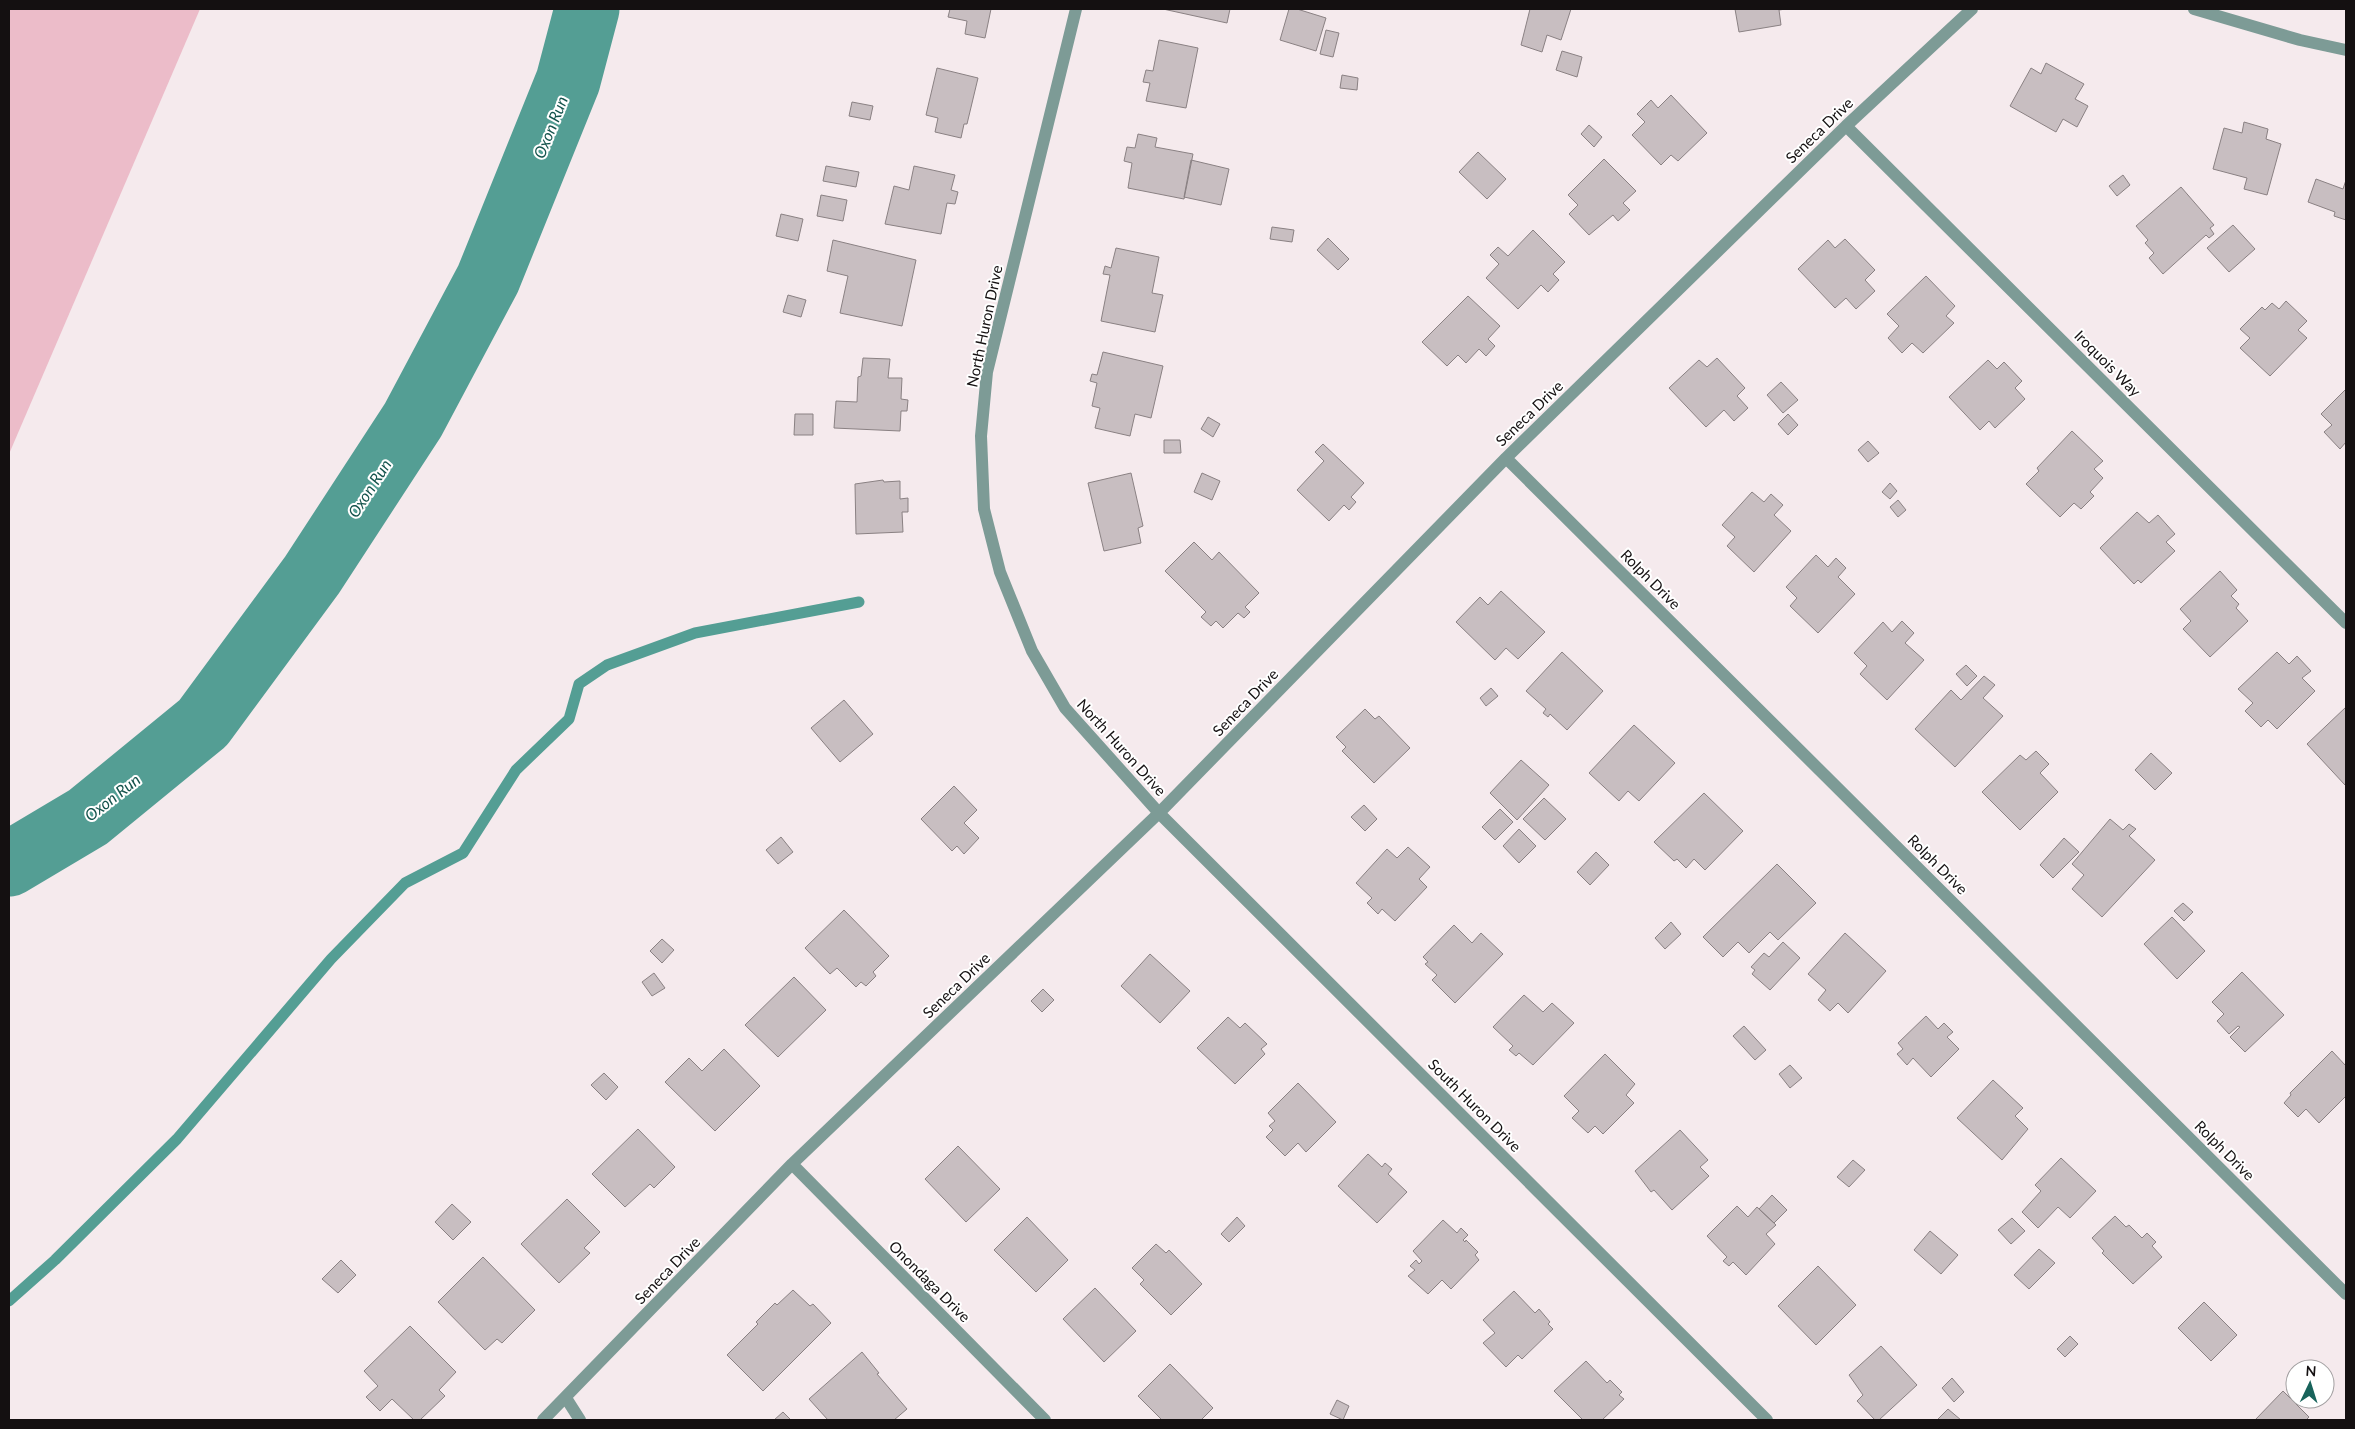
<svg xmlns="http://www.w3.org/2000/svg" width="2355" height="1429" viewBox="0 0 2355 1429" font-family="Lato,sans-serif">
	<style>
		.green { fill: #ecbcc9 }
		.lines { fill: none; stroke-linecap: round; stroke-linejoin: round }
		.stream { stroke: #549e94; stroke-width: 11 }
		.river { stroke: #549e94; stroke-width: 65 }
		.building { fill: #c8bec1; stroke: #8a8183 }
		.street { stroke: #7d9b96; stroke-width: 12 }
		.labels { text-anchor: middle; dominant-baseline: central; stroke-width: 4; stroke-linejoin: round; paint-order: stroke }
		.street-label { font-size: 15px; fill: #141011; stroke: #fff }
		.water-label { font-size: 16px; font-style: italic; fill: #15544d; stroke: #fff }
	</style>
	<rect width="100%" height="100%" fill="#f5eaed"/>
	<path class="green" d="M 9,9 L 200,9 L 9,454 Z"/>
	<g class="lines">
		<path class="stream" d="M 9,1301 L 55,1260 L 177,1139 L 331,959 L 405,883 L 463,853 L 516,770 L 569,719 L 579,684 L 607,665 L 695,633 L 859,602"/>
		<path class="river" d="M 9,864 L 88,817 L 203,723 L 312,575 L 413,420 L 488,279 L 568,81 L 587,9"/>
	</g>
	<path class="building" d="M 950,9 L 991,9 L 985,38 L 965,34 L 967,21 L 948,17 Z
		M 1163,9 L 1230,9 L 1227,23 Z
		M 1289,9 L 1297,9 L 1326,18 L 1316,51 L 1280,40 Z
		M 1530,9 L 1571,9 L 1561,40 L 1547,35 L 1542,52 L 1521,45 Z
		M 1735,9 L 1786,9 L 1779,10 L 1781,25 L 1739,32 Z
		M 1326,30 L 1339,33 L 1333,57 L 1320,54 Z
		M 1159,40 L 1198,48 L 1186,108 L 1146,101 L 1150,83 L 1143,82 L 1146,70 L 1153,71 Z
		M 1562,51 L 1582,57 L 1577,77 L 1556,70 Z
		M 2046,63 L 2084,84 L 2075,99 L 2088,106 L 2077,127 L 2063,119 L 2056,132 L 2010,106 L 2031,68 L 2041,74 Z
		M 937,68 L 978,78 L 967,124 L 964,124 L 961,138 L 935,132 L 938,118 L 926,115 Z
		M 1342,75 L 1358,78 L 1357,90 L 1340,88 Z
		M 1671,95 L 1707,133 L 1678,161 L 1671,155 L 1661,165 L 1632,135 L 1645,122 L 1637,114 L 1651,100 L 1658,108 Z
		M 852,102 L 873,106 L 870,120 L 849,116 Z
		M 2244,122 L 2268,129 L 2266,139 L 2281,144 L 2267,195 L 2244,189 L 2247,178 L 2213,169 L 2224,128 L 2242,133 Z
		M 1589,125 L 1602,137 L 1594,147 L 1581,134 Z
		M 1138,134 L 1157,138 L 1155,147 L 1193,154 L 1184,199 L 1128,188 L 1132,163 L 1124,161 L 1127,147 L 1135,148 Z
		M 1478,152 L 1506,179 L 1487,199 L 1459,172 Z
		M 1604,159 L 1636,191 L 1623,203 L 1630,210 L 1618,221 L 1613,215 L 1589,235 L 1569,214 L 1578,205 L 1568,195 Z
		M 1191,160 L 1229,169 L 1221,205 L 1184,197 Z
		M 826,166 L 859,172 L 856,187 L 823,181 Z
		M 914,166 L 955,175 L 951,190 L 958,192 L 955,204 L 947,203 L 941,234 L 885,224 L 894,186 L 909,190 Z
		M 2123,175 L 2130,185 L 2117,196 L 2109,186 Z
		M 2316,179 L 2343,189 L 2346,180 L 2346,220 L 2334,216 L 2335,212 L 2308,202 Z
		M 2181,187 L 2214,225 L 2210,228 L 2214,234 L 2209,238 L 2206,235 L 2163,274 L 2149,258 L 2154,253 L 2145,243 L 2148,240 L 2136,226 Z
		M 821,195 L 847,200 L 843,221 L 817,216 Z
		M 781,214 L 803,219 L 798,241 L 776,236 Z
		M 2233,225 L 2255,249 L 2229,272 L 2207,248 Z
		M 1272,227 L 1294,230 L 1292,242 L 1270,239 Z
		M 1533,230 L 1565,262 L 1553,274 L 1559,280 L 1548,292 L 1541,285 L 1518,309 L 1486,278 L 1499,264 L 1490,255 L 1498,247 L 1508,256 Z
		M 1328,238 L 1349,259 L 1338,270 L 1317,250 Z
		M 1845,239 L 1875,270 L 1865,280 L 1875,291 L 1856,309 L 1846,298 L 1835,308 L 1798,269 L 1828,240 L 1835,248 Z
		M 833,240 L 916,260 L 902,326 L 840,313 L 848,276 L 827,271 Z
		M 1116,248 L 1159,257 L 1152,293 L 1163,295 L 1155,332 L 1101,321 L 1110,275 L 1103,274 L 1105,266 L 1111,268 Z
		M 1926,276 L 1955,306 L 1946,316 L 1954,323 L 1923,353 L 1912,343 L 1902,353 L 1888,338 L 1899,326 L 1887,314 Z
		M 788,295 L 806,300 L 801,317 L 783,312 Z
		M 1468,296 L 1500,326 L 1488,339 L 1495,346 L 1486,356 L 1479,349 L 1466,363 L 1458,355 L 1447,366 L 1422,342 Z
		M 2286,301 L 2307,321 L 2298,330 L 2307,338 L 2270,376 L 2240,348 L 2250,338 L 2240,329 L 2262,307 L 2265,310 L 2272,303 L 2279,309 Z
		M 1103,352 L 1163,366 L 1151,418 L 1135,414 L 1130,436 L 1095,428 L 1100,408 L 1092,406 L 1097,383 L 1090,381 L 1092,374 L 1097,375 Z
		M 863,358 L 890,359 L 888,378 L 902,378 L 901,399 L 908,400 L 907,411 L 901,411 L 900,431 L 834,428 L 836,401 L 857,402 L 858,377 L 861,376 Z
		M 1717,358 L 1745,388 L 1737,396 L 1748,408 L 1734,421 L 1724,410 L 1706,427 L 1669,388 L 1699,360 L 1707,367 Z
		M 1988,360 L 1997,369 L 2004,362 L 2022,381 L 2015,388 L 2025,399 L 1995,428 L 1989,421 L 1980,430 L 1949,397 Z
		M 1781,382 L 1798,400 L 1783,413 L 1767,395 Z
		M 2346,389 L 2346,442 L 2340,449 L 2324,432 L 2332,425 L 2321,414 Z
		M 795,414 L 813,414 L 813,435 L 794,435 Z
		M 1788,414 L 1798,425 L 1788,435 L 1778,424 Z
		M 1208,417 L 1220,424 L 1213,437 L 1201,429 Z
		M 2072,431 L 2103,461 L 2094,469 L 2103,478 L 2090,492 L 2094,496 L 2081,509 L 2074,503 L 2060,517 L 2026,484 L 2039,471 L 2037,468 Z
		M 1164,440 L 1180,440 L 1181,453 L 1164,453 Z
		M 1868,441 L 1879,453 L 1868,462 L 1858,450 Z
		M 1323,444 L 1364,483 L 1351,497 L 1356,502 L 1349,510 L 1344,505 L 1329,521 L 1297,490 L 1324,461 L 1315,452 Z
		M 1131,473 L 1143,526 L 1138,528 L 1141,543 L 1104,551 L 1088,483 Z
		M 1202,473 L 1220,481 L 1212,500 L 1194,492 Z
		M 883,480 L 884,482 L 900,481 L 900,499 L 908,498 L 908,512 L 902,512 L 903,532 L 856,534 L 855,484 Z
		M 1890,483 L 1897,491 L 1890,499 L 1882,492 Z
		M 1752,492 L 1764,502 L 1771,494 L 1783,505 L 1774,515 L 1791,531 L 1754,572 L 1727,546 L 1735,537 L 1722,525 Z
		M 1898,500 L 1906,510 L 1898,517 L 1890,507 Z
		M 2137,512 L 2149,523 L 2158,515 L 2175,534 L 2166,542 L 2175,551 L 2141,583 L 2138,580 L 2134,584 L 2100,548 Z
		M 1194,542 L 1212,560 L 1219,552 L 1259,593 L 1245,607 L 1250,612 L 1244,618 L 1238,613 L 1223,628 L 1216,621 L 1211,626 L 1201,617 L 1206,612 L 1165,571 Z
		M 1816,555 L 1828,567 L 1836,558 L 1846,568 L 1838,577 L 1855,594 L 1818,633 L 1790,606 L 1797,598 L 1786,587 Z
		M 2220,571 L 2237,590 L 2231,596 L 2239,604 L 2236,608 L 2248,621 L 2210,657 L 2183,629 L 2191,621 L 2180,609 Z
		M 1501,591 L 1545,632 L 1518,659 L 1506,648 L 1495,660 L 1456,622 L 1480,597 L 1488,605 Z
		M 1902,621 L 1914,633 L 1905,643 L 1924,660 L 1887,700 L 1860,674 L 1867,666 L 1854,653 L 1883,622 L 1892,632 Z
		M 1562,652 L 1603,691 L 1567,730 L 1550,714 L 1548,717 L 1543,713 L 1546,709 L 1526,691 Z
		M 2277,652 L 2289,664 L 2297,656 L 2311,671 L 2302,678 L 2315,691 L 2277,729 L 2268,720 L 2261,727 L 2245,711 L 2253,703 L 2238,689 Z
		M 1966,665 L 1977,676 L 1967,686 L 1956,674 Z
		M 1984,676 L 1995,685 L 1983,698 L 2003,716 L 1955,767 L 1915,729 L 1951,690 L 1961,700 Z
		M 1491,688 L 1498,696 L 1486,706 L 1480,698 Z
		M 844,700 L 873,734 L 840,762 L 811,728 Z
		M 2346,707 L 2346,783 L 2345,785 L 2307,744 Z
		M 1365,709 L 1375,719 L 1379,716 L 1410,748 L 1374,783 L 1342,751 L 1346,747 L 1336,737 Z
		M 1634,725 L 1675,763 L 1639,801 L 1628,791 L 1619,801 L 1589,773 Z
		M 2036,751 L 2049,764 L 2040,773 L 2058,792 L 2020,830 L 1982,792 L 2020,755 L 2026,760 Z
		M 2151,753 L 2172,773 L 2155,790 L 2135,770 Z
		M 1521,760 L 1549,785 L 1517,820 L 1490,793 Z
		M 954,786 L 977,810 L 964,823 L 979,838 L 964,854 L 957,846 L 952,851 L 921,819 Z
		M 1704,793 L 1743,831 L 1705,870 L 1694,859 L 1686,868 L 1677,859 L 1674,861 L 1654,842 Z
		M 1544,798 L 1566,819 L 1545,840 L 1523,819 Z
		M 1364,805 L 1377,819 L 1365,831 L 1351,817 Z
		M 1500,809 L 1513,822 L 1495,840 L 1482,827 Z
		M 2110,819 L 2123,830 L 2129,824 L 2136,829 L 2129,836 L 2155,860 L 2102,917 L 2072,889 L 2084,875 L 2072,864 Z
		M 1519,829 L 1536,846 L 1519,863 L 1503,846 Z
		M 781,837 L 793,852 L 778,864 L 766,850 Z
		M 2064,838 L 2079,852 L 2053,878 L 2040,865 Z
		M 1408,847 L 1430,867 L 1419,879 L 1427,887 L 1395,921 L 1382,909 L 1378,914 L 1367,903 L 1372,898 L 1356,883 L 1387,849 L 1397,858 Z
		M 1596,852 L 1609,865 L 1590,885 L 1577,872 Z
		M 1777,864 L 1816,903 L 1778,940 L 1770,932 L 1749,953 L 1738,942 L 1723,957 L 1703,937 Z
		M 2183,903 L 2193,912 L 2184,921 L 2174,911 Z
		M 844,910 L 889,956 L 873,972 L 876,976 L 866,986 L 861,982 L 856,987 L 837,968 L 830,974 L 805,948 Z
		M 2172,917 L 2205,951 L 2177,979 L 2144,944 Z
		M 1671,922 L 1681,934 L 1665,949 L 1655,938 Z
		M 1454,925 L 1472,943 L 1481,933 L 1503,954 L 1455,1003 L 1432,980 L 1437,975 L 1425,964 L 1428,962 L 1423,957 Z
		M 1845,933 L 1886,971 L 1848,1013 L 1838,1003 L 1830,1011 L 1818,1000 L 1826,990 L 1808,974 Z
		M 662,939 L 674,950 L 662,963 L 650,951 Z
		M 1783,942 L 1800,958 L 1770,990 L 1752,974 L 1755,970 L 1751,967 L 1764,953 L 1769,957 Z
		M 1150,954 L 1190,991 L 1160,1023 L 1121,986 Z
		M 2242,972 L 2284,1015 L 2245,1052 L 2230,1037 L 2240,1027 L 2238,1026 L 2229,1034 L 2217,1021 L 2224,1014 L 2212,1002 Z
		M 654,973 L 665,988 L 652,996 L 642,982 Z
		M 794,977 L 826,1010 L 778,1057 L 745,1025 Z
		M 1043,989 L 1054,1000 L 1042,1012 L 1031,1001 Z
		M 1524,995 L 1543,1012 L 1552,1003 L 1574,1023 L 1533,1065 L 1519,1053 L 1516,1056 L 1509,1050 L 1513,1046 L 1493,1027 Z
		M 1926,1016 L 1938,1029 L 1944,1023 L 1953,1032 L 1947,1037 L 1959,1049 L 1931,1077 L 1913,1058 L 1907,1065 L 1897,1054 L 1903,1049 L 1898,1043 Z
		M 1228,1017 L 1240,1028 L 1245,1023 L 1267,1044 L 1261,1049 L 1265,1054 L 1235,1084 L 1197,1048 Z
		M 1744,1026 L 1766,1050 L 1755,1060 L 1733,1036 Z
		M 724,1049 L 760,1086 L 715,1131 L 665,1082 L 689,1058 L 702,1071 Z
		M 2332,1051 L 2346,1066 L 2346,1096 L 2319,1123 L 2306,1109 L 2298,1117 L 2284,1103 L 2291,1095 L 2290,1093 Z
		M 1605,1054 L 1635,1084 L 1626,1095 L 1634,1103 L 1603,1134 L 1595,1126 L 1588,1133 L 1572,1118 L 1579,1111 L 1564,1096 Z
		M 1790,1065 L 1802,1078 L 1790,1088 L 1779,1074 Z
		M 604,1073 L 618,1087 L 606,1100 L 591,1085 Z
		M 1993,1080 L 2023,1108 L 2015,1116 L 2028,1129 L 2002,1160 L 1957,1118 Z
		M 1298,1083 L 1336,1122 L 1306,1152 L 1298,1143 L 1285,1156 L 1266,1137 L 1273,1130 L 1269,1126 L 1275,1121 L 1268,1113 Z
		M 638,1129 L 675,1167 L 654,1188 L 650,1184 L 625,1207 L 592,1174 Z
		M 1680,1130 L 1708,1160 L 1700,1167 L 1709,1176 L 1672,1210 L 1654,1190 L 1651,1192 L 1635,1171 Z
		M 958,1146 L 1000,1189 L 966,1222 L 925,1179 Z
		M 1368,1154 L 1382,1167 L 1385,1163 L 1392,1169 L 1388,1174 L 1407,1192 L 1377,1223 L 1338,1186 Z
		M 2061,1158 L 2096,1191 L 2070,1218 L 2058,1207 L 2038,1228 L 2022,1212 L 2041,1191 L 2035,1185 Z
		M 1853,1160 L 1865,1170 L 1849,1187 L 1837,1177 Z
		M 1772,1195 L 1787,1210 L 1774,1223 L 1759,1209 Z
		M 567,1199 L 600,1232 L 584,1248 L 590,1253 L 559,1283 L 521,1244 Z
		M 452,1204 L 471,1222 L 453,1240 L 435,1222 Z
		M 1737,1206 L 1748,1217 L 1757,1207 L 1776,1225 L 1766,1234 L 1775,1244 L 1746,1275 L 1733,1262 L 1729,1266 L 1723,1261 L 1727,1257 L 1707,1236 Z
		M 2115,1216 L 2126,1227 L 2129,1225 L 2142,1238 L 2147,1233 L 2156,1242 L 2152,1246 L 2162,1257 L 2133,1284 L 2102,1253 L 2104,1251 L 2092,1238 Z
		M 1027,1217 L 1068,1260 L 1036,1292 L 994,1250 Z
		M 1237,1217 L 1245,1226 L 1229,1242 L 1221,1234 Z
		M 2012,1218 L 2025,1231 L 2011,1244 L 1998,1230 Z
		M 1443,1220 L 1457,1233 L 1461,1228 L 1468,1235 L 1463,1240 L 1465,1242 L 1466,1240 L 1478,1252 L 1475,1255 L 1479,1260 L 1451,1289 L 1442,1280 L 1428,1294 L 1408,1276 L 1415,1270 L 1410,1266 L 1416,1260 L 1419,1264 L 1422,1261 L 1413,1251 Z
		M 1930,1231 L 1958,1255 L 1941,1274 L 1914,1250 Z
		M 1156,1244 L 1166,1253 L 1169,1250 L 1202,1284 L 1171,1315 L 1140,1284 L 1144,1280 L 1132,1268 Z
		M 2039,1249 L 2055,1263 L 2029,1289 L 2014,1275 Z
		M 483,1257 L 535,1310 L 502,1343 L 497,1339 L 485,1350 L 438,1302 Z
		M 341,1260 L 356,1275 L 338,1293 L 322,1279 Z
		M 1818,1266 L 1856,1305 L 1816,1345 L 1778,1306 Z
		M 1095,1288 L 1136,1331 L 1104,1362 L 1063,1319 Z
		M 793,1290 L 810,1306 L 813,1304 L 831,1323 L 763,1391 L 727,1355 L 758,1324 L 756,1322 L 775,1303 L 777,1305 Z
		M 1514,1291 L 1535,1313 L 1539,1309 L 1550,1322 L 1548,1324 L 1553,1329 L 1522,1359 L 1518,1355 L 1506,1367 L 1483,1343 L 1495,1333 L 1483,1320 Z
		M 2204,1302 L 2237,1335 L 2211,1361 L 2178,1328 Z
		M 410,1326 L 456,1372 L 439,1390 L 445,1396 L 420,1420 L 414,1420 L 392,1399 L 380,1411 L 366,1397 L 378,1386 L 364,1371 Z
		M 2070,1336 L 2078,1344 L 2065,1357 L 2057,1349 Z
		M 1881,1346 L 1917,1385 L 1879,1420 L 1875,1420 L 1857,1401 L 1863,1395 L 1849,1375 Z
		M 862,1352 L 879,1373 L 877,1374 L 907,1409 L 894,1420 L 828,1420 L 809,1399 Z
		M 1586,1361 L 1607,1383 L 1610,1380 L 1622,1392 L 1619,1395 L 1624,1399 L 1602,1420 L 1583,1420 L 1554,1391 Z
		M 1170,1364 L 1213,1408 L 1201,1420 L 1162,1420 L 1138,1396 Z
		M 1952,1378 L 1964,1392 L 1954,1402 L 1942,1388 Z
		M 2283,1391 L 2309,1417 L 2306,1420 L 2255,1420 Z
		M 1337,1400 L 1349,1406 L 1343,1420 L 1330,1414 Z
		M 1948,1409 L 1961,1420 L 1937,1420 Z
		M 783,1412 L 791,1420 L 774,1420 Z"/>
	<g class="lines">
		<path class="street" d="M 1076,9 L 987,372 L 981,436 L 984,509 L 1000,572 L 1032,651 L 1065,708 L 1159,813 L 1767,1420
			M 2194,9 L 2300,40 L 2346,50
			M 1846,126 L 2346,623
			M 1506,458 L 2346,1294
			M 792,1164 L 1045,1420
			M 566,1398 L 580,1420
			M 543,1420 L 792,1164 L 1159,813 L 1506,458 L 1846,126 L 1972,9"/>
	</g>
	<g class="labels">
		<g class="street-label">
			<text transform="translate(1819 130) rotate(-44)">Seneca Drive</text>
			<text transform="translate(984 326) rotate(-78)">North Huron Drive</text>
			<text transform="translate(2108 363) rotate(45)">Iroquois Way</text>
			<text transform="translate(1529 413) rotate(-44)">Seneca Drive</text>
			<text transform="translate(1651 579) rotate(45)">Rolph Drive</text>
			<text transform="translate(1245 702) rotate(-46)">Seneca Drive</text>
			<text transform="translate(1122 747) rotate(48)">North Huron Drive</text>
			<text transform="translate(1938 864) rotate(45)">Rolph Drive</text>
			<text transform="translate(956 985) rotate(-44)">Seneca Drive</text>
			<text transform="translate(1475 1105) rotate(45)">South Huron Drive</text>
			<text transform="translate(2225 1150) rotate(45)">Rolph Drive</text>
			<text transform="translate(667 1270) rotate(-46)">Seneca Drive</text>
			<text transform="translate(930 1281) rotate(45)">Onondaga Drive</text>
		</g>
		<g class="water-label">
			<text transform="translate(550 127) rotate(-68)">Oxon Run</text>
			<text transform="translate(369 488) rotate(-57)">Oxon Run</text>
			<text transform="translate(112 797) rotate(-38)">Oxon Run</text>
		</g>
	</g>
	<rect width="2355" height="1429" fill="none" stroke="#141011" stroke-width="20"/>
	<g transform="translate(2310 1384) rotate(4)"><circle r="24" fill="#ffffff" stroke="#a19fa0"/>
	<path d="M0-4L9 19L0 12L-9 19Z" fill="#18635b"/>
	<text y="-8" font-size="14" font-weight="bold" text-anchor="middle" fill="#141011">N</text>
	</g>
</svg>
